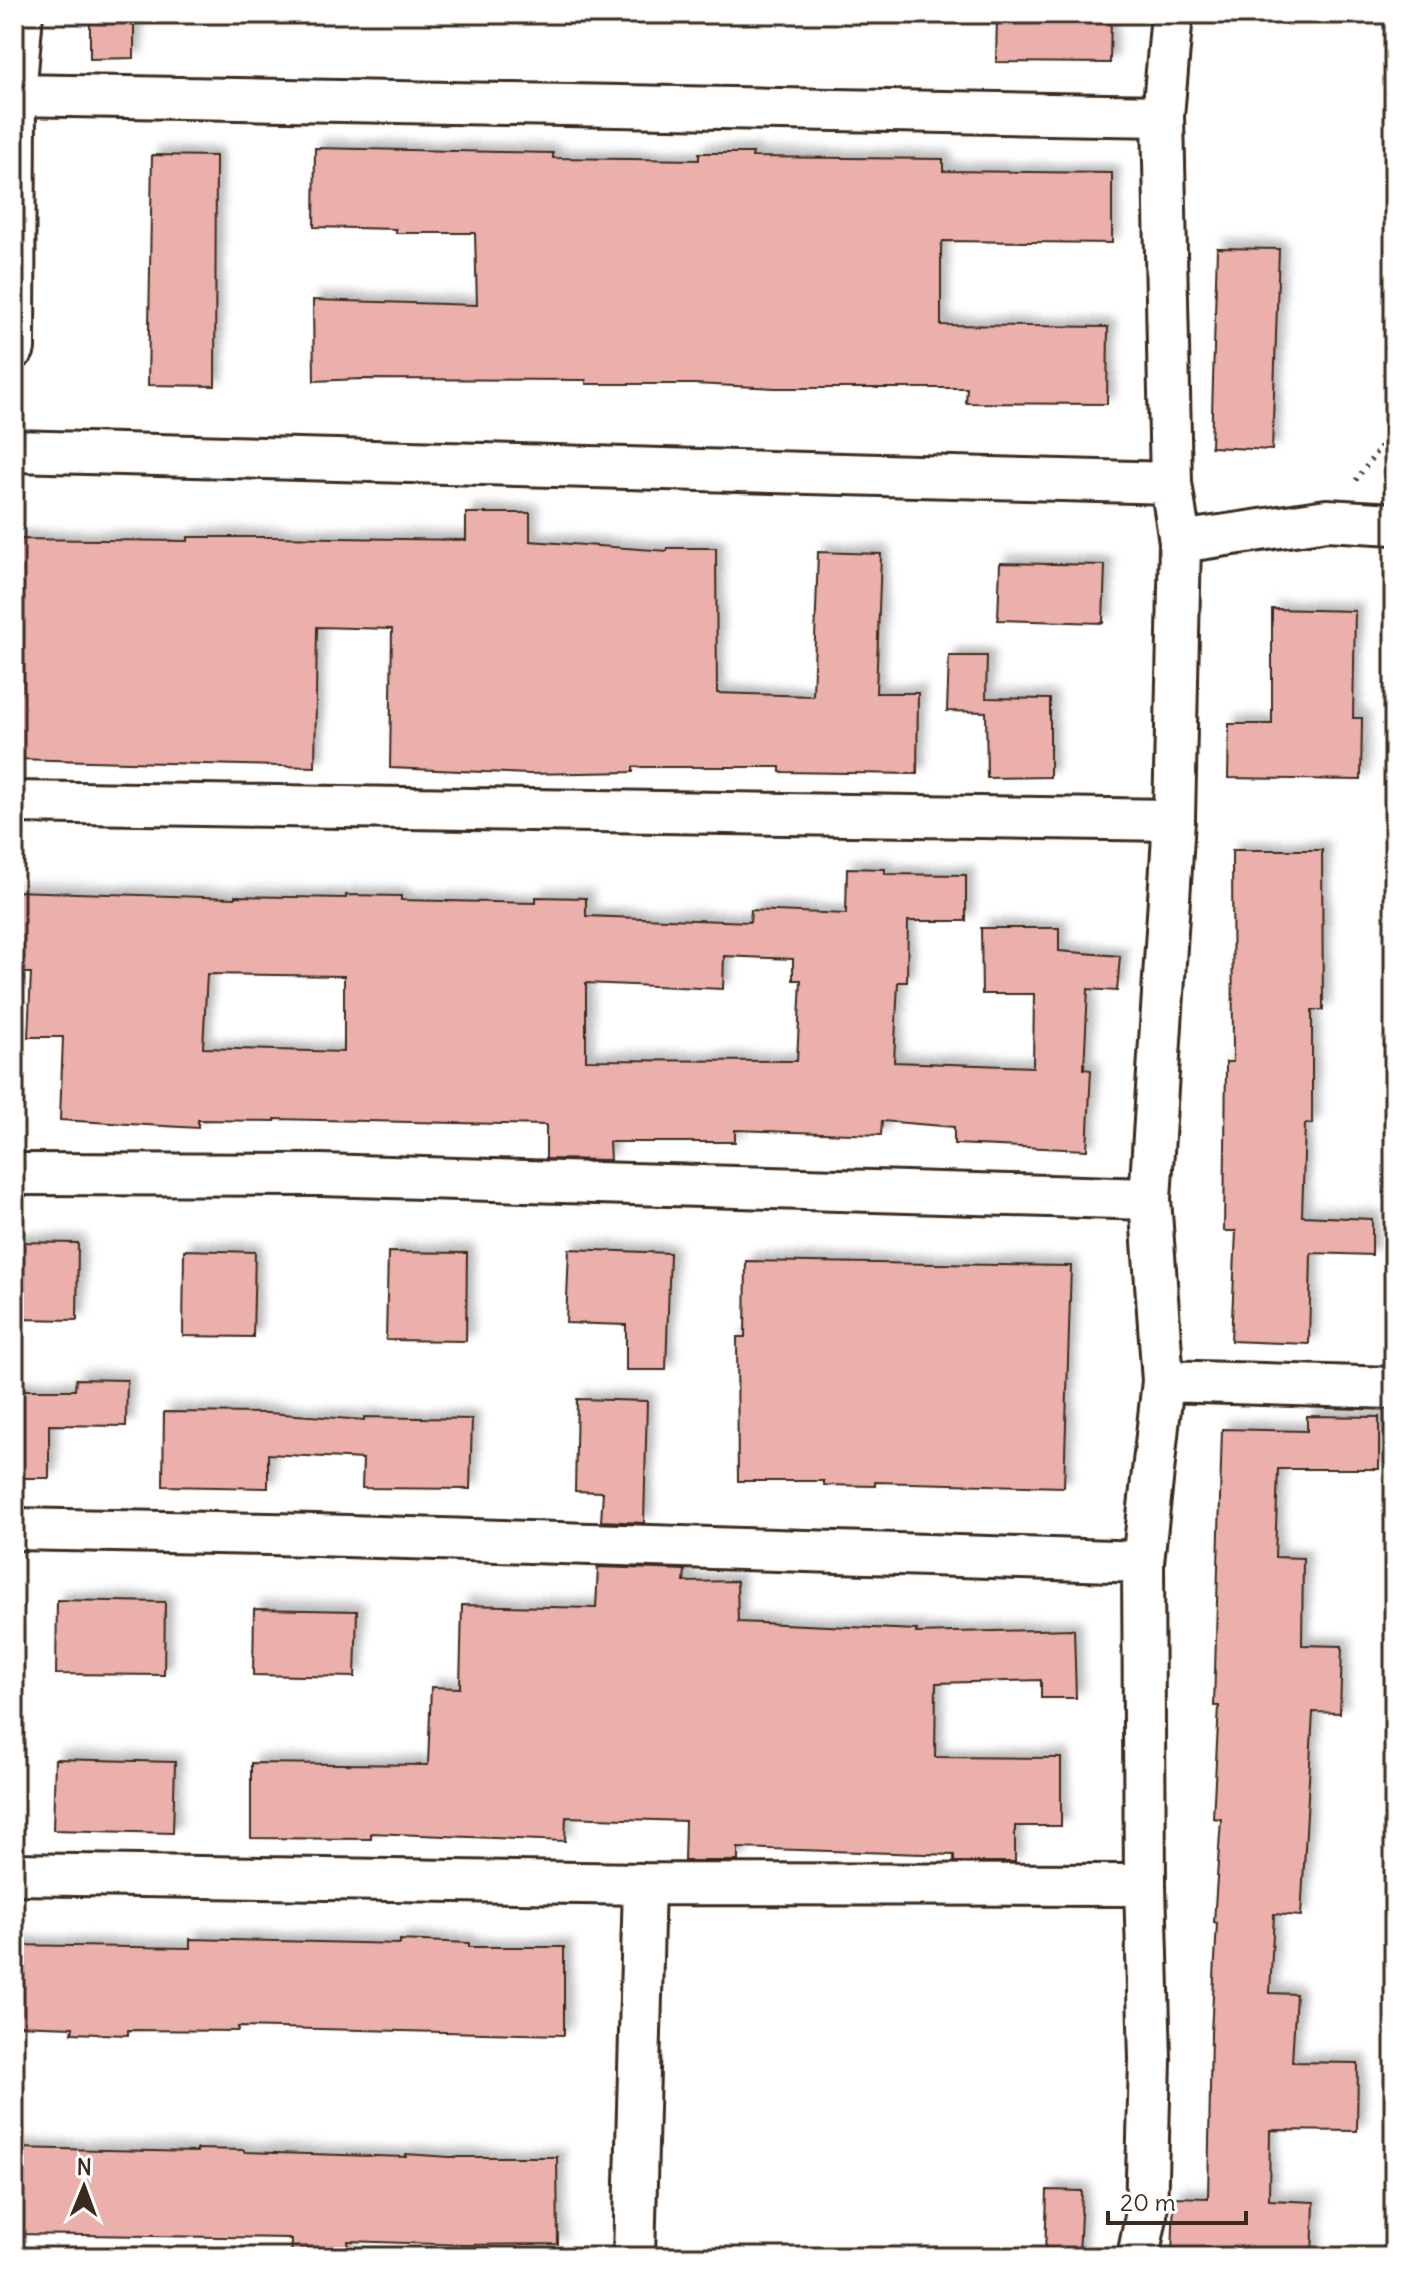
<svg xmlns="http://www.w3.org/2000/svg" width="1408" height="2271" viewBox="0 0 1408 2271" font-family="Delius,sans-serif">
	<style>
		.building { fill: #ebb0ac; stroke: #3b2a1e; stroke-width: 2; fill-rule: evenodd; filter: url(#shadow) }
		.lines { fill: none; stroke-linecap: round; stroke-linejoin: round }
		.street-casing { stroke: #3b2a1e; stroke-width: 46 }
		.path { stroke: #3b2a1e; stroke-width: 5; stroke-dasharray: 2 6; stroke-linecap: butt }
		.street { stroke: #fff; stroke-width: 40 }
	</style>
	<defs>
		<filter id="shadow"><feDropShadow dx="7" dy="-7" stdDeviation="4" flood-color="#0004"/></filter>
	</defs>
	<rect width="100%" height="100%" fill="#fff"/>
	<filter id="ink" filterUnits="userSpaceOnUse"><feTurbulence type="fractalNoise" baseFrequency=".0125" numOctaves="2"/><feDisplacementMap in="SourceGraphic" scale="16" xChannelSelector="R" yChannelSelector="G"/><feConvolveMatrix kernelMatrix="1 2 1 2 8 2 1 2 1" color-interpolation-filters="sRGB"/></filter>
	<g filter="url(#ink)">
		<path class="building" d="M 90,14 L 134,14 L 134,58 L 90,59 Z
			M 997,14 L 1111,14 L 1110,63 L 996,62 Z
			M 315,148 L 553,153 L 553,158 L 699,160 L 699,153 L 753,153 L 752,157 L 943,159 L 943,171 L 1112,173 L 1112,243 L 943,241 L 941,247 L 941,325 L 1108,327 L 1107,404 L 966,403 L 967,388 L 776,388 L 694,384 L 586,384 L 586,380 L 361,379 L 314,381 L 313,300 L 477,305 L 475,233 L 396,233 L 396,229 L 314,227 Z
			M 152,155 L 216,156 L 215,386 L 148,385 Z
			M 1217,248 L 1279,249 L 1272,450 L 1211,447 Z
			M 466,513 L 530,513 L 530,541 L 667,551 L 667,548 L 716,548 L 717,693 L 813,696 L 818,552 L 881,554 L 876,693 L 918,693 L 917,774 L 780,772 L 780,767 L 633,767 L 633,772 L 528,774 L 390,768 L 392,629 L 317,627 L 315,767 L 14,759 L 14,539 L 188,541 L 188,537 L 272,537 L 466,540 Z
			M 1000,563 L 1105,565 L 1103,623 L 998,620 Z
			M 1272,609 L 1355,611 L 1353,718 L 1362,718 L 1361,780 L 1228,778 L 1229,724 L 1272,724 Z
			M 949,656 L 987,656 L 986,698 L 1050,699 L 1050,777 L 987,778 L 986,712 L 947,711 Z
			M 1232,850 L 1322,850 L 1323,1010 L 1312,1010 L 1312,1124 L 1305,1124 L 1302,1216 L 1372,1219 L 1372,1255 L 1311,1253 L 1309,1344 L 1231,1341 L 1236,1231 L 1224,1231 L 1226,1062 L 1233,1062 Z
			M 847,868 L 885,869 L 885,874 L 966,875 L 966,921 L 908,921 L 907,982 L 898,982 L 894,1062 L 1033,1067 L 1034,994 L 982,994 L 981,928 L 1059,928 L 1059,951 L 1120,956 L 1117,991 L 1088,989 L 1084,1069 L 1091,1070 L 1087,1150 L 954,1144 L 954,1127 L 882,1121 L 881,1135 L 735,1130 L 735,1142 L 609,1142 L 610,1160 L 546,1159 L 546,1125 L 275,1119 L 275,1121 L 198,1120 L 198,1128 L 60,1120 L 63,1037 L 28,1037 L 31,973 L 14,973 L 14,891 L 235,898 L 235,896 L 346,898 L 346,895 L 401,896 L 401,900 L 536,903 L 536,897 L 586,898 L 586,916 L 750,922 L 751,910 L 846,914 ZM 724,956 L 793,959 L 793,980 L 801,980 L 797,1061 L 586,1060 L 586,983 L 723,989 ZM 207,974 L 344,976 L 344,1052 L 203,1048 Z
			M 14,1242 L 78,1243 L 77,1320 L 14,1319 Z
			M 569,1249 L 670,1253 L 666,1370 L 626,1370 L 626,1325 L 566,1323 Z
			M 184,1250 L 255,1252 L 253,1337 L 183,1336 Z
			M 388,1252 L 467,1253 L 466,1341 L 386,1340 Z
			M 746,1261 L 1071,1266 L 1064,1487 L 875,1482 L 875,1486 L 824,1485 L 824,1481 L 738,1481 L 737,1337 L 745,1337 Z
			M 76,1379 L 127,1380 L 126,1426 L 49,1425 L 49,1478 L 14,1478 L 14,1390 L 75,1390 Z
			M 577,1399 L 647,1401 L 644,1523 L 601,1521 L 603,1492 L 575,1491 Z
			M 164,1412 L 269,1413 L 364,1420 L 364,1417 L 472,1419 L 470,1489 L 362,1488 L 363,1459 L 268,1454 L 268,1488 L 163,1486 Z
			M 1307,1416 L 1379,1417 L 1379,1469 L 1278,1469 L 1275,1557 L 1303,1558 L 1302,1645 L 1342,1646 L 1340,1713 L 1313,1712 L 1301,1916 L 1274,1914 L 1270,1993 L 1296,1994 L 1292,2062 L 1358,2063 L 1357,2131 L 1270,2130 L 1269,2200 L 1314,2202 L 1312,2257 L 1172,2257 L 1174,2197 L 1208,2198 L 1211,2033 L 1217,1923 L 1214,1922 L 1221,1819 L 1213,1818 L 1219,1706 L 1214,1706 L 1222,1429 L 1307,1431 Z
			M 598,1567 L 685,1570 L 684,1582 L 737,1581 L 738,1622 L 917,1630 L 916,1633 L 1074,1629 L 1076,1698 L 1041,1698 L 1041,1680 L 936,1683 L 935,1757 L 1061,1758 L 1061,1826 L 1015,1826 L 1015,1862 L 954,1862 L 954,1855 L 738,1848 L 738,1861 L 684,1861 L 685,1821 L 566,1817 L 565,1841 L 371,1833 L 371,1839 L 251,1838 L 251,1763 L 428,1765 L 431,1687 L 460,1688 L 462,1605 L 596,1608 Z
			M 57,1600 L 165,1602 L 164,1675 L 56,1674 Z
			M 254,1609 L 357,1611 L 355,1677 L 253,1675 Z
			M 55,1759 L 175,1762 L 173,1833 L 53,1830 Z
			M 190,1939 L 400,1944 L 400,1940 L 469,1943 L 469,1947 L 564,1947 L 564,2035 L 238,2027 L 238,2031 L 128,2030 L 128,2035 L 72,2033 L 73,2027 L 14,2025 L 14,1945 L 190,1948 Z
			M 14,2148 L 197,2152 L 197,2149 L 244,2150 L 244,2152 L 406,2157 L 406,2154 L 450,2157 L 557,2157 L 558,2244 L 465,2245 L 348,2241 L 348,2257 L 291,2257 L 292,2240 L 289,2240 L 289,2238 L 14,2234 Z
			M 1047,2190 L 1082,2191 L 1079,2257 L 1045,2257 Z"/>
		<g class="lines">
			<defs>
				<path id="street" d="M 14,95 L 1163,116
					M 14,348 L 15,95 L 22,14
					M 14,451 L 1171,483
					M 1180,542 L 1327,520 L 1394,524
					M 14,802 L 1174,820
					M 14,1174 L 320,1175 L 1150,1199
					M 1163,1381 L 1394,1388
					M 14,1529 L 316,1535 L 1143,1562
					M 14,1874 L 644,1884 L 1145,1885
					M 634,2257 L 644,1884
					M 1138,2257 L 1146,2217 L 1150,2059 L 1145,1885 L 1143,1562 L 1163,1381 L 1150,1199 L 1174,820 L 1180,542 L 1171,483 L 1163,116 L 1172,14"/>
			</defs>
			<use href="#street" class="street-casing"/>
			<path class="path" d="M 1356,480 L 1394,428"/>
			<use href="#street" class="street"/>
		</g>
	</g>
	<rect width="1408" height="2271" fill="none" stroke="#fff" stroke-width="48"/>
	<rect x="24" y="24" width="1360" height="2223" fill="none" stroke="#3b2a1e" stroke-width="3" filter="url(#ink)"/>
	<g transform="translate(84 2187) rotate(1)" stroke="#ffffff" stroke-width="6" paint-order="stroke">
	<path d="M0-6L14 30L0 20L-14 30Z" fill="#3b2a1e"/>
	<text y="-12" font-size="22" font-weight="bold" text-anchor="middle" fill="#3b2a1e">N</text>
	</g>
	<path d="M1108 2211v12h138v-12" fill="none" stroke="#3b2a1e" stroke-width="4"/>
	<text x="1120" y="2211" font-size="24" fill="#3b2a1e" stroke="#ffffff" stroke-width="6" paint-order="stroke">20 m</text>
</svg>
